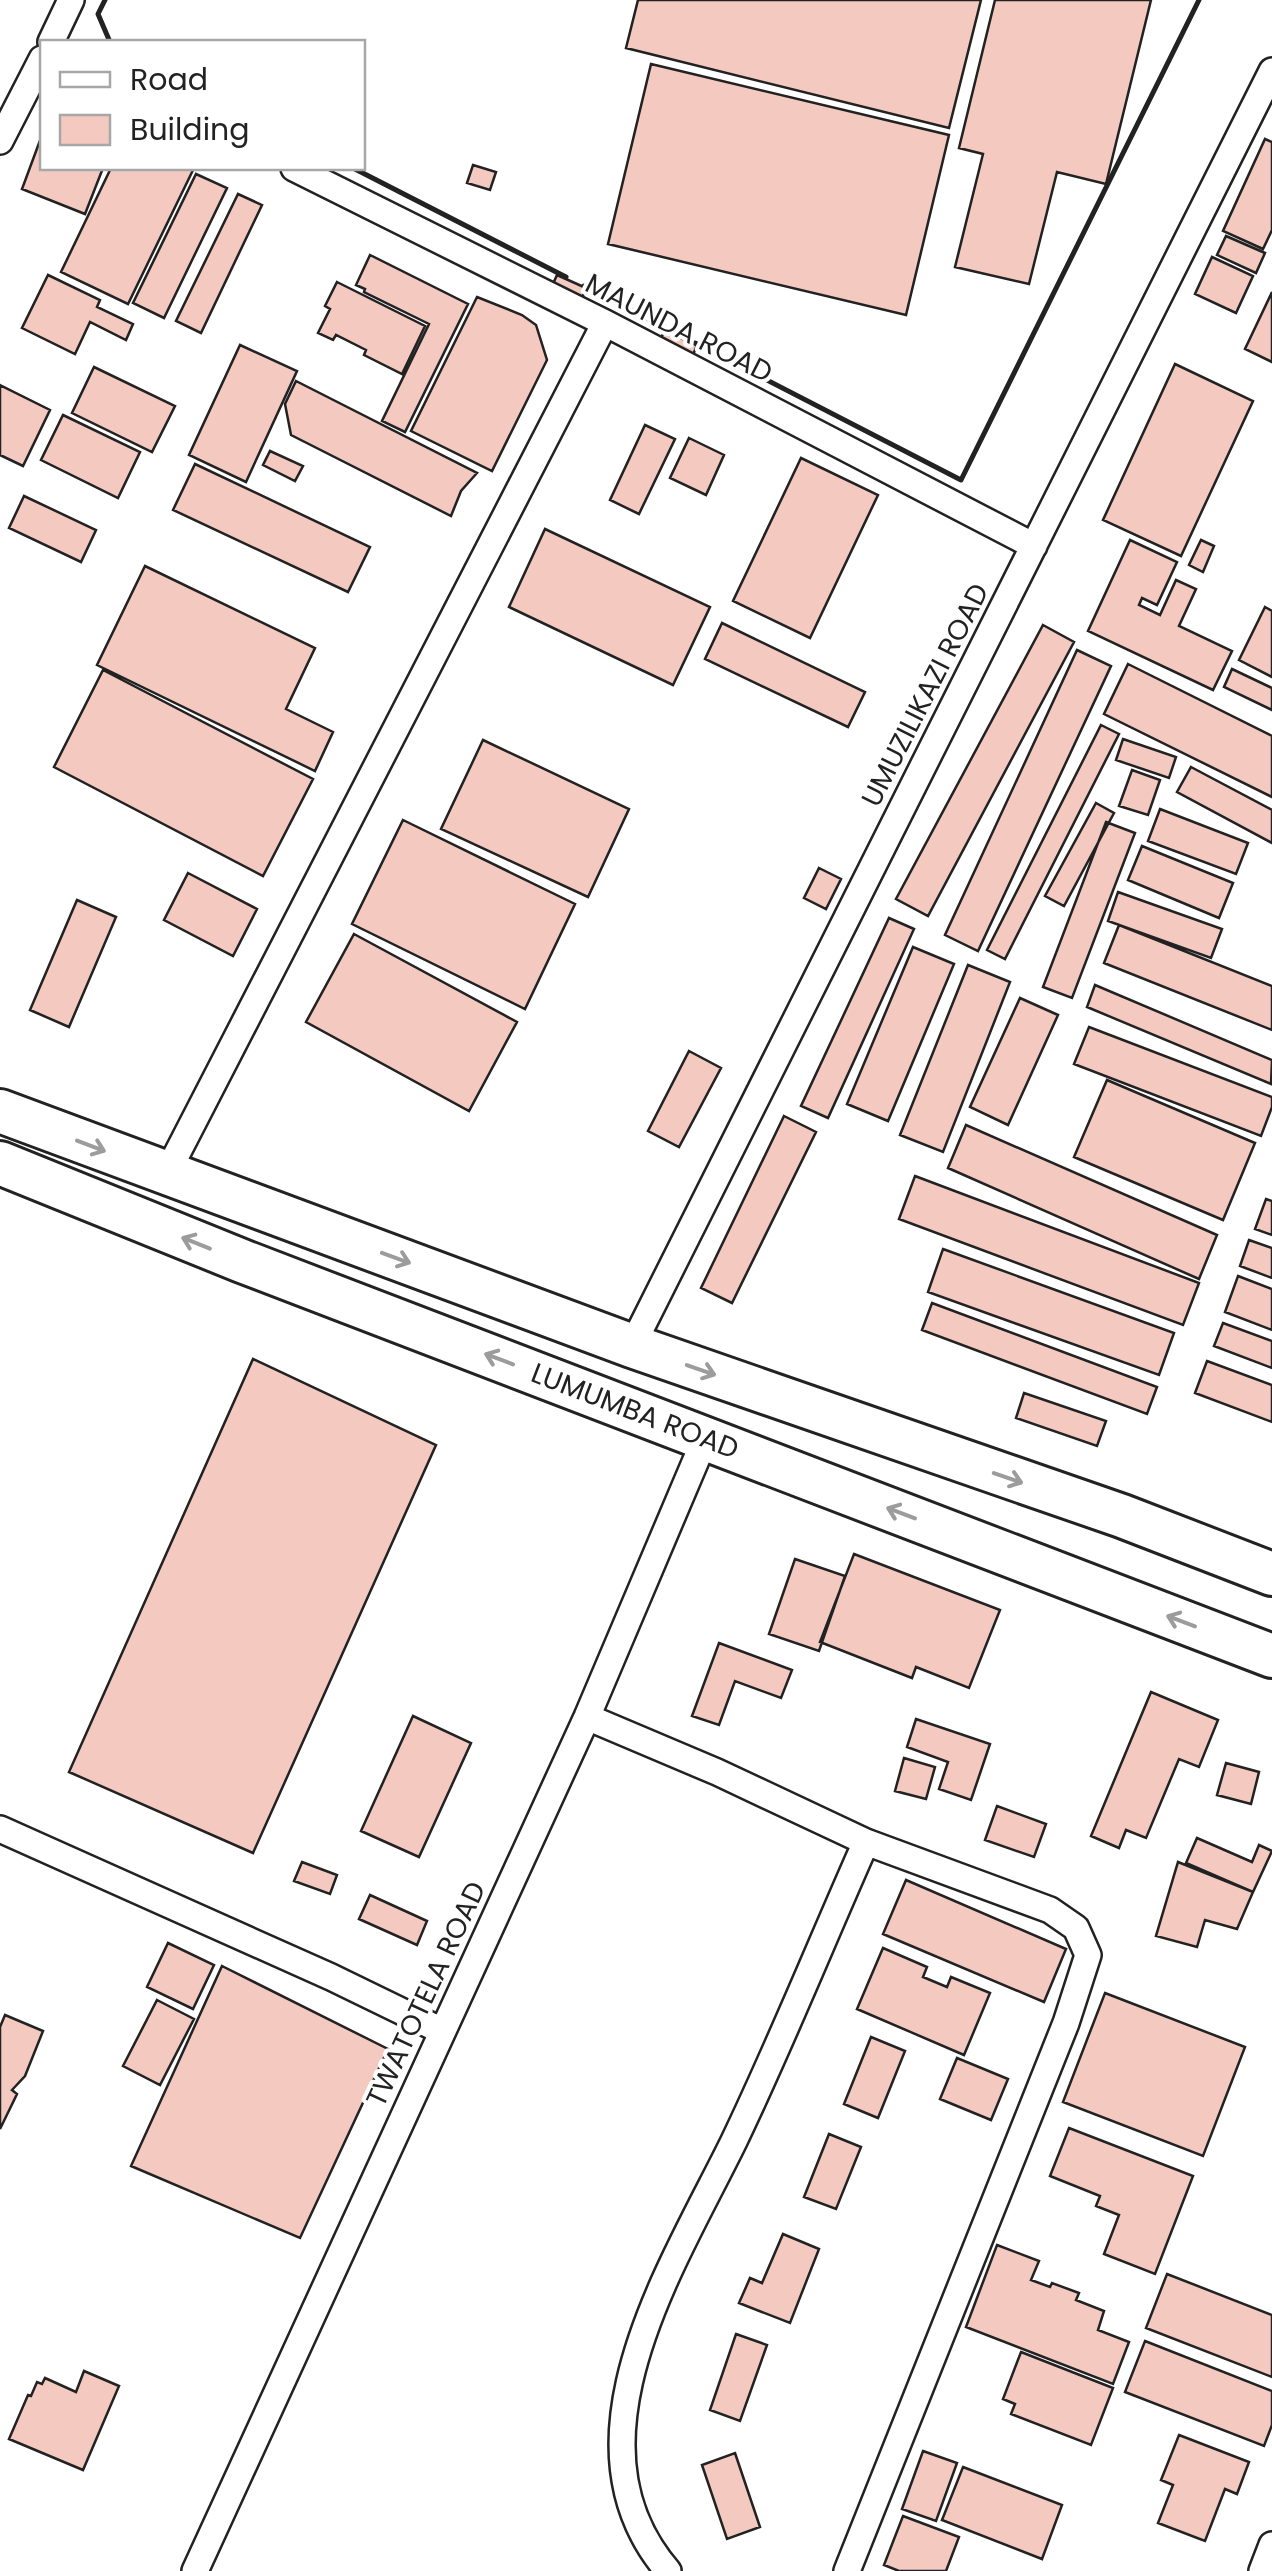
<svg xmlns="http://www.w3.org/2000/svg" width="1272" height="2571" viewBox="0 0 1272 2571" font-family="Poppins,sans-serif">
	<style>
		.building { fill: #f3c9c0; stroke: #222; stroke-width: 2.5 }
		.lines { fill: none; stroke-linecap: round; stroke-linejoin: round }
		.minor-casing { stroke: #222; stroke-width: 30 }
		.primary-casing { stroke: #222; stroke-width: 48 }
		.minor { stroke: #fff; stroke-width: 25 }
		.primary { stroke: #fff; stroke-width: 42 }
		.wall { stroke: #222; stroke-width: 5 }
		.oneway { stroke: #9c9c9c }
		.labels { text-anchor: middle; dominant-baseline: central; stroke-width: 8; stroke-linejoin: round; paint-order: stroke }
		.street-label { font-size: 28px; fill: #222; stroke: #fff }
	</style>
	<rect width="100%" height="100%" fill="#fff"/>
	<path class="building" d="M 638,0 L 981,0 L 949,128 L 626,48 Z
		M 995,0 L 1151,0 L 1106,184 L 1057,172 L 1029,284 L 955,267 L 983,154 L 959,148 Z
		M 651,64 L 949,135 L 906,315 L 608,244 Z
		M 42,135 L 42,168 L 103,168 L 85,214 L 22,189 Z
		M 1265,139 L 1272,142 L 1272,230 L 1263,249 L 1223,231 Z
		M 473,165 L 496,172 L 490,190 L 467,183 Z
		M 111,168 L 194,168 L 128,304 L 61,272 Z
		M 196,174 L 227,188 L 164,318 L 133,303 Z
		M 238,194 L 262,205 L 201,333 L 176,321 Z
		M 1226,236 L 1265,253 L 1256,273 L 1217,255 Z
		M 370,255 L 468,304 L 405,432 L 382,421 L 429,324 L 364,292 L 365,289 L 356,285 Z
		M 1212,257 L 1253,276 L 1236,313 L 1195,294 Z
		M 48,275 L 100,300 L 97,307 L 133,324 L 126,340 L 90,322 L 75,354 L 22,328 Z
		M 557,275 L 586,288 L 582,298 L 553,284 Z
		M 337,282 L 425,326 L 402,374 L 364,355 L 366,350 L 336,335 L 333,340 L 318,333 L 330,309 L 325,306 Z
		M 1272,292 L 1272,362 L 1245,349 Z
		M 477,297 L 522,315 L 536,325 L 547,360 L 492,471 L 411,431 Z
		M 664,331 L 697,345 L 691,360 L 658,346 Z
		M 240,345 L 297,371 L 246,482 L 189,455 Z
		M 1175,364 L 1253,401 L 1181,556 L 1103,520 Z
		M 94,367 L 175,406 L 152,452 L 72,413 Z
		M 296,381 L 477,473 L 461,491 L 451,516 L 291,435 L 285,404 Z
		M 0,385 L 50,410 L 23,466 L 0,455 Z
		M 63,415 L 140,452 L 118,498 L 41,460 Z
		M 645,425 L 675,439 L 639,514 L 610,500 Z
		M 689,438 L 724,455 L 706,495 L 670,478 Z
		M 270,451 L 303,466 L 295,481 L 263,465 Z
		M 801,458 L 878,495 L 810,638 L 733,601 Z
		M 195,464 L 370,547 L 348,592 L 173,510 Z
		M 24,496 L 96,530 L 81,562 L 9,528 Z
		M 545,529 L 710,607 L 673,685 L 509,607 Z
		M 1130,540 L 1177,562 L 1157,605 L 1142,598 L 1139,605 L 1160,615 L 1176,580 L 1196,589 L 1179,626 L 1232,651 L 1213,690 L 1088,631 Z
		M 1201,540 L 1214,546 L 1203,572 L 1189,565 Z
		M 145,566 L 315,648 L 286,709 L 333,732 L 315,771 L 97,665 Z
		M 1265,607 L 1272,611 L 1272,677 L 1239,660 Z
		M 722,623 L 865,692 L 848,727 L 705,659 Z
		M 1043,625 L 1074,642 L 928,916 L 896,899 Z
		M 1077,650 L 1111,666 L 978,951 L 945,935 Z
		M 1128,664 L 1272,736 L 1272,797 L 1104,714 Z
		M 1232,669 L 1272,688 L 1272,710 L 1224,687 Z
		M 103,670 L 313,779 L 263,876 L 54,767 Z
		M 1101,725 L 1119,734 L 1005,959 L 987,950 Z
		M 1123,739 L 1176,757 L 1169,778 L 1116,760 Z
		M 483,740 L 629,809 L 588,897 L 441,829 Z
		M 1191,767 L 1272,810 L 1272,843 L 1177,792 Z
		M 1132,770 L 1160,780 L 1148,815 L 1119,806 Z
		M 1096,803 L 1114,813 L 1064,906 L 1045,896 Z
		M 1160,809 L 1248,843 L 1236,874 L 1148,841 Z
		M 403,820 L 575,904 L 525,1009 L 352,924 Z
		M 1106,822 L 1135,833 L 1072,998 L 1043,987 Z
		M 1142,846 L 1233,883 L 1219,918 L 1128,880 Z
		M 819,868 L 841,879 L 826,909 L 804,898 Z
		M 188,873 L 257,909 L 233,956 L 164,920 Z
		M 1118,892 L 1222,929 L 1211,958 L 1108,921 Z
		M 77,900 L 116,917 L 69,1027 L 30,1010 Z
		M 889,918 L 914,929 L 828,1118 L 801,1106 Z
		M 1119,925 L 1272,986 L 1272,1030 L 1104,963 Z
		M 354,934 L 517,1022 L 469,1111 L 306,1022 Z
		M 913,947 L 954,964 L 888,1121 L 847,1104 Z
		M 968,965 L 1010,982 L 943,1152 L 900,1135 Z
		M 1095,985 L 1272,1060 L 1271,1084 L 1087,1007 Z
		M 1020,998 L 1058,1015 L 1008,1125 L 970,1107 Z
		M 1089,1027 L 1272,1097 L 1272,1107 L 1261,1136 L 1074,1064 Z
		M 689,1051 L 721,1068 L 679,1147 L 648,1131 Z
		M 1107,1080 L 1255,1143 L 1223,1220 L 1074,1157 Z
		M 784,1116 L 816,1132 L 732,1303 L 701,1288 Z
		M 966,1125 L 1217,1235 L 1199,1279 L 948,1168 Z
		M 915,1176 L 1199,1283 L 1183,1325 L 899,1219 Z
		M 1266,1199 L 1272,1201 L 1272,1235 L 1255,1229 Z
		M 1249,1240 L 1272,1248 L 1272,1278 L 1240,1266 Z
		M 943,1249 L 1174,1333 L 1159,1375 L 928,1292 Z
		M 1238,1276 L 1272,1289 L 1272,1330 L 1225,1312 Z
		M 932,1303 L 1157,1387 L 1147,1414 L 922,1330 Z
		M 1223,1323 L 1272,1341 L 1272,1368 L 1214,1346 Z
		M 253,1359 L 436,1445 L 253,1853 L 69,1772 Z
		M 1207,1361 L 1272,1385 L 1272,1422 L 1195,1393 Z
		M 1024,1393 L 1106,1421 L 1097,1446 L 1016,1418 Z
		M 854,1554 L 1000,1610 L 969,1688 L 916,1667 L 912,1678 L 820,1642 Z
		M 795,1559 L 845,1576 L 819,1651 L 769,1634 Z
		M 719,1643 L 792,1670 L 781,1698 L 735,1681 L 719,1725 L 692,1716 Z
		M 1151,1692 L 1218,1720 L 1199,1767 L 1179,1759 L 1146,1838 L 1126,1830 L 1119,1848 L 1091,1836 Z
		M 413,1716 L 471,1743 L 419,1857 L 361,1831 Z
		M 916,1719 L 990,1744 L 971,1800 L 939,1789 L 948,1762 L 907,1747 Z
		M 904,1758 L 935,1767 L 926,1799 L 895,1791 Z
		M 1226,1763 L 1259,1772 L 1251,1804 L 1217,1795 Z
		M 997,1806 L 1046,1824 L 1034,1857 L 985,1840 Z
		M 1197,1838 L 1252,1862 L 1259,1845 L 1272,1851 L 1253,1892 L 1186,1863 Z
		M 302,1862 L 337,1875 L 330,1894 L 294,1881 Z
		M 1178,1862 L 1253,1892 L 1237,1929 L 1205,1920 L 1197,1947 L 1156,1936 Z
		M 906,1880 L 1066,1949 L 1044,2002 L 883,1934 Z
		M 370,1895 L 427,1921 L 417,1945 L 359,1919 Z
		M 168,1943 L 214,1965 L 193,2009 L 147,1987 Z
		M 883,1948 L 927,1967 L 923,1977 L 947,1987 L 951,1977 L 990,1993 L 964,2055 L 857,2009 Z
		M 222,1966 L 388,2049 L 300,2238 L 131,2166 Z
		M 1105,1993 L 1245,2047 L 1203,2156 L 1063,2102 Z
		M 157,2000 L 194,2019 L 160,2085 L 123,2066 Z
		M 5,2015 L 43,2031 L 25,2076 L 12,2090 L 17,2094 L 0,2129 L 0,2027 Z
		M 871,2037 L 905,2051 L 878,2118 L 844,2104 Z
		M 957,2058 L 1008,2079 L 991,2120 L 940,2099 Z
		M 1069,2128 L 1193,2176 L 1155,2274 L 1104,2254 L 1119,2215 L 1096,2206 L 1100,2196 L 1050,2176 Z
		M 829,2134 L 861,2147 L 836,2209 L 804,2197 Z
		M 783,2234 L 819,2249 L 790,2323 L 739,2303 L 750,2278 L 762,2283 Z
		M 997,2245 L 1039,2261 L 1031,2280 L 1050,2287 L 1052,2283 L 1079,2293 L 1076,2300 L 1104,2311 L 1098,2330 L 1129,2342 L 1113,2384 L 966,2327 Z
		M 1167,2274 L 1272,2315 L 1272,2377 L 1146,2328 Z
		M 736,2334 L 767,2345 L 740,2421 L 710,2410 Z
		M 1145,2341 L 1272,2391 L 1272,2425 L 1264,2446 L 1125,2392 Z
		M 1021,2352 L 1113,2388 L 1091,2445 L 1011,2414 L 1015,2404 L 1003,2399 Z
		M 84,2371 L 119,2386 L 83,2470 L 9,2439 L 28,2395 L 31,2396 L 37,2382 L 42,2384 L 45,2378 L 76,2392 Z
		M 1179,2435 L 1249,2462 L 1237,2494 L 1225,2489 L 1205,2541 L 1158,2523 L 1173,2485 L 1161,2480 Z
		M 923,2451 L 957,2463 L 936,2521 L 902,2509 Z
		M 735,2453 L 760,2527 L 727,2539 L 702,2465 Z
		M 963,2467 L 1062,2505 L 1042,2559 L 942,2520 Z
		M 903,2516 L 959,2537 L 946,2571 L 899,2571 L 884,2565 Z"/>
	<g class="lines">
		<defs>
			<path id="minor" d="M 51,42 L 71,0
				M 0,141 L 42,59
				M 294,168 L 605,323 L 1034,546
				M 166,1175 L 605,323
				M 632,1346 L 1272,71
				M 587,1717 L 717,1772 L 866,1842 L 1050,1910 L 1076,1928 L 1088,1955 L 1066,2023 L 847,2571
				M 0,1829 L 331,1977 L 442,2031
				M 195,2571 L 587,1717 L 705,1439
				M 668,2571 C 557,2442 674,2264 734,2141 C 781,2043 822,1941 866,1842
				M 1262,2571 L 1272,2545"/>
			<path id="primary" d="M 0,1111 L 632,1346 L 1122,1516 L 1272,1574
				M 0,1163 L 242,1261 L 1272,1656"/>
		</defs>
		<use href="#minor" class="minor-casing"/>
		<use href="#primary" class="primary-casing"/>
		<use href="#minor" class="minor"/>
		<use href="#primary" class="primary"/>
		<path class="wall" d="M 105,0 L 98,14 L 110,42
			M 353,168 L 566,277
			M 584,286 L 681,336
			M 695,343 L 961,480 L 1199,0"/>
	</g>
	<defs><path id="oneway-shaft" d="M-6 0H5M1.5-3L5.5 0L1.5 3" fill="none" stroke-width="1.6" stroke-linecap="round" stroke-linejoin="round" transform="scale(2.5)"/></defs>
	<g class="oneway">
		<use href="#oneway-shaft" transform="translate(91 1146) rotate(21)"/>
		<use href="#oneway-shaft" transform="translate(196 1243) rotate(-158)"/>
		<use href="#oneway-shaft" transform="translate(396 1258) rotate(20)"/>
		<use href="#oneway-shaft" transform="translate(499 1359) rotate(-159)"/>
		<use href="#oneway-shaft" transform="translate(701 1370) rotate(19)"/>
		<use href="#oneway-shaft" transform="translate(1008 1478) rotate(19)"/>
		<use href="#oneway-shaft" transform="translate(901 1513) rotate(-159)"/>
		<use href="#oneway-shaft" transform="translate(1181 1621) rotate(-159)"/>
	</g>
	<g class="labels">
		<g class="street-label">
			<text transform="translate(679 328) rotate(27)">MAUNDA ROAD</text>
			<text transform="translate(925 695) rotate(-63)">UMUZILIKAZI ROAD</text>
			<text transform="translate(635 1411) rotate(21)">LUMUMBA ROAD</text>
			<text transform="translate(426 1994) rotate(-65)">TWATOTELA ROAD</text>
		</g>
	</g>
	<rect x="40" y="40" width="325" height="130" fill="#ffffff" stroke="#a7a7a7" stroke-width="2.5"/>
	<rect x="60" y="72" width="50" height="15" fill="#ffffff" stroke="#a7a7a7" stroke-width="2.5"/>
	<text x="130" y="90" font-size="30" fill="#222222">Road</text>
	<rect x="60" y="115" width="50" height="30" fill="#f3c9c0" stroke="#a7a7a7" stroke-width="2.5"/>
	<text x="130" y="140" font-size="30" fill="#222222">Building</text>
</svg>
